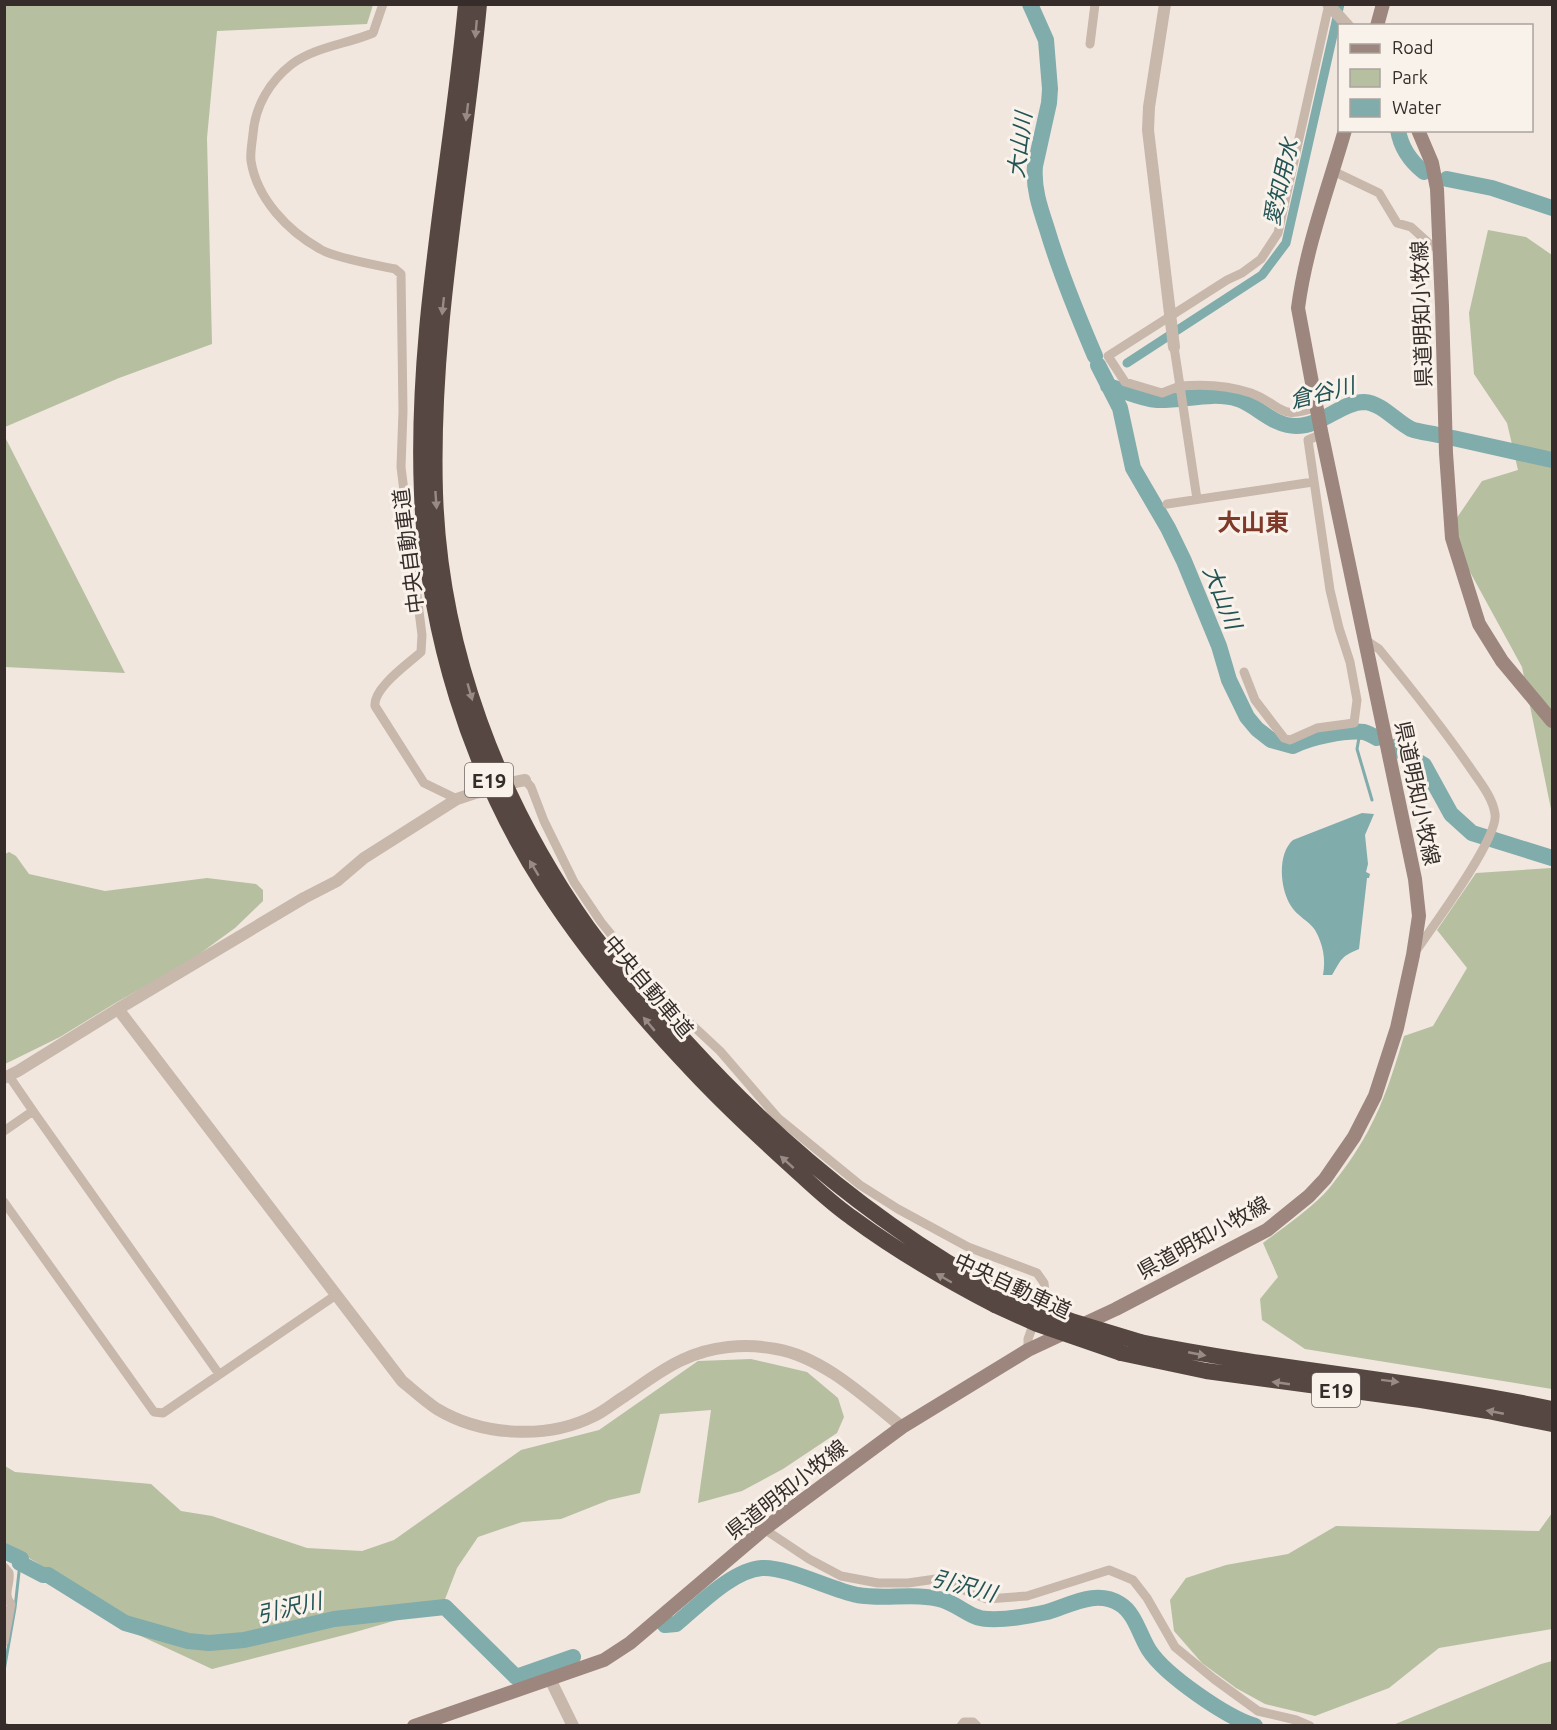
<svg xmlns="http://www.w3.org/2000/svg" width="1557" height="1730" viewBox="0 0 1557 1730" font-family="Ubuntu,'Noto Sans JP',sans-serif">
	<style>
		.green { fill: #b6bfa0 }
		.water { fill: #80acab }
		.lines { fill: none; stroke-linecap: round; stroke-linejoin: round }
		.stream { stroke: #80acab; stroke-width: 3 }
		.canal { stroke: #80acab; stroke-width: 9 }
		.river { stroke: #80acab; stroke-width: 16 }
		.tertiary-tunnel { stroke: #ccc2bb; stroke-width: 12; stroke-dasharray: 12 6; stroke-linecap: butt }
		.minor { stroke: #c8b7ab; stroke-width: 9 }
		.tertiary { stroke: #c8b7ab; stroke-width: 12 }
		.secondary { stroke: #9c867d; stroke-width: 14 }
		.motorway { stroke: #574742; stroke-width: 16 }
		.motorway-bridge { stroke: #574742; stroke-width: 16 }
		.oneway { fill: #988b86 }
		.labels { text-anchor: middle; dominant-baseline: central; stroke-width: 6; stroke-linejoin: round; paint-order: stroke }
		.shield { fill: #f9f2eb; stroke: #706864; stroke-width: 1.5 }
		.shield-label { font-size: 20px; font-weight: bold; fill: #362d2a }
		.street-label { font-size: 21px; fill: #362d2a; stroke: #f9f2eb }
		.water-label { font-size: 22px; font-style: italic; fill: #235455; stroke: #f9f2eb }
		.quarter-label { font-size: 24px; font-weight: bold; fill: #7f3929; stroke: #f9f2eb }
	</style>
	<rect width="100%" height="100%" fill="#f1e7df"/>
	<path class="green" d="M 5,4 L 373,5 L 367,24 L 217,31 L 207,138 L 212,344 L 119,378 L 5,427 Z
		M 1488,230 L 1526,237 L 1552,255 L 1552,814 L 1522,667 L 1464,561 L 1452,525 L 1482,481 L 1518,470 L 1507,423 L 1474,374 L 1469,313 Z
		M 4,437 L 5,437 L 125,673 L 5,667 Z
		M 9,852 L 16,856 L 29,874 L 105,891 L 207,878 L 256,884 L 263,890 L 263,901 L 235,928 L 187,963 L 117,1002 L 60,1037 L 5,1064 L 5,854 Z
		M 1551,868 L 1552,870 L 1552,1389 L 1305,1349 L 1262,1320 L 1260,1299 L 1278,1277 L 1263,1243 C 1284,1227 1305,1213 1324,1194 C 1330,1188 1335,1180 1341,1173 C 1375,1128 1388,1090 1404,1036 L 1433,1026 L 1467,968 L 1437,930 L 1476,873 Z
		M 751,1359 L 807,1372 L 838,1398 L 844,1417 L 837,1433 L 783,1469 L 742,1491 L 698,1503 L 711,1410 L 660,1414 L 640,1493 L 609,1500 L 561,1519 L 522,1522 L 478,1537 L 457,1568 L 442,1607 L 352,1633 L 212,1669 L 130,1631 L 51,1571 L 5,1544 L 5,1466 L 15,1472 L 151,1484 L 181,1511 L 212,1516 L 307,1548 L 362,1551 L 394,1540 L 521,1450 L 599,1430 L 698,1361 Z
		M 1552,1513 L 1552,1629 L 1439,1648 L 1389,1688 L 1315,1716 L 1265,1704 L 1236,1688 L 1202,1663 L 1174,1631 L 1170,1600 L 1186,1578 L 1226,1565 L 1288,1554 L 1336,1526 L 1539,1531 Z
		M 1552,1661 L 1552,1725 L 1393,1725 L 1541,1664 Z"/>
	<path class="water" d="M 1362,813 L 1374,814 L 1365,835 L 1368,864 L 1366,872 L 1370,874 L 1369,878 L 1367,878 L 1359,949 C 1340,957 1342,959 1332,975 L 1323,975 C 1326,959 1323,944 1315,930 C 1309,921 1297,916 1291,906 C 1280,889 1277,854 1293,840 Z"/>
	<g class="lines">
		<path class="stream" d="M 1360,732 L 1357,749 L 1372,800
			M 4,1671 L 15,1608 L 20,1563
			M 4,1724 L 9,1726"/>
		<path class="canal" d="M 1127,363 L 1262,275 L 1286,243 L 1340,4"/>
		<path class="river" d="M 1030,4 L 1046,40 L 1050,89 L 1049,103 L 1035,166 C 1033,188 1040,208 1047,229 C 1060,273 1077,314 1095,356
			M 1398,130 C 1401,148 1410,161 1424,172
			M 1447,179 L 1492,188 L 1552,208
			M 1098,365 L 1120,408 L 1133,468 L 1168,528 L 1184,561 L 1219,646 L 1229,680 L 1247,717 L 1257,729 L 1271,740 L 1293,746 C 1310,737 1345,730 1364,732 C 1368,733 1373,736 1377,738
			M 1108,386 C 1123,390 1141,399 1157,400 C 1184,401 1211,391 1238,399 C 1258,406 1273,426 1296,426 C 1322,426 1342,402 1364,402 C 1382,403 1395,421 1411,429 C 1419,432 1429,433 1438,435
			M 1453,438 L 1552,460
			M 1394,747 L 1424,765 L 1451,814 L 1472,833 L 1552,858
			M 4,1551 L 21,1559 L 20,1563 L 43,1575 L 48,1575 L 125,1623 L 188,1641 L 209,1643 L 244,1640 L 334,1619 L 445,1607 L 516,1677 L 573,1657
			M 665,1625 L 676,1624 C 698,1606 732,1570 762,1568 C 785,1566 832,1590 857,1595 C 886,1600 915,1592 943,1600 C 959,1605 971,1619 988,1619 C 1007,1620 1029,1616 1047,1612 C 1071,1605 1096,1589 1120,1604 C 1135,1613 1140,1636 1149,1650 C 1165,1675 1226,1717 1255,1726"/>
		<path class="tertiary-tunnel" d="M 472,794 L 500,787"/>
		<path class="minor" d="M 383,4 L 373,33 C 347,44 315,47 292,64 C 270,81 255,106 253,134 C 252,143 250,153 251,161 C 257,199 288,231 320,249 C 335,258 376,265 395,269 L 401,274 L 403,411 L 401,467 L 422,635 L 421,652 C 408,664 373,688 375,706 L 424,783 L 457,799
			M 1090,44 L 1095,4
			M 1333,171 L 1379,193 L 1397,223 L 1411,227 L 1432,246 L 1439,247
			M 1174,347 L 1180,386 C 1204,384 1228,385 1251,393 C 1283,405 1278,421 1316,407
			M 1197,499 L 1180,386 L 1162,393 L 1125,382 L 1108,356 L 1227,280 L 1242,273 L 1261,259 L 1278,233 L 1329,4
			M 1167,504 L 1313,482
			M 1364,639 L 1379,649 C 1411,688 1443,728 1471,769 C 1480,782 1493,798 1495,814 C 1499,838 1431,929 1415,952
			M 1244,672 L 1255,700 L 1284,738 L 1290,740 L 1317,728 L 1354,723 L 1357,700 L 1350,662 L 1339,628 L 1330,590 L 1308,440 L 1322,434
			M 525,780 L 531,787 L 544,821 L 574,882 L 601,922 L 662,997 L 720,1051 L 778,1118 L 860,1185 L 898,1209 L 968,1247 L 1037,1273 L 1044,1283 L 1045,1292 L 1028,1339 L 1028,1350
			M 33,1111 L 219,1374
			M 4,1131 L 33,1111 L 9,1076
			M 4,1202 L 154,1412 L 163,1413 L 336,1295
			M 764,1529 L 809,1559 L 841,1576 L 878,1583 L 908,1583 L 936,1579 L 987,1599 L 1027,1596 L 1109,1570 L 1133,1580 L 1147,1598 L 1175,1647 L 1214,1679 L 1258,1711 L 1296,1720 L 1310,1726
			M 4,1567 L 9,1573 C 11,1584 2,1594 11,1604 L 4,1642
			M 961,1726 L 964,1722 L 973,1722 L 977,1726"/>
		<path class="tertiary" d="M 1165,4 L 1149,107 L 1148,130 L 1174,347
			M 1328,4 L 1348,26
			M 515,782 L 525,780
			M 118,1009 L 304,898 L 337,881 L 364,858 L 457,799 L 472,794
			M 4,1078 L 18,1071 L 118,1009 L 402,1381 C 413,1390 425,1401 437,1409 C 482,1436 547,1440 594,1416 C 605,1411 615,1402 625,1396 C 643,1384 662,1369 682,1360 C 711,1346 745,1343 776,1349 C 823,1357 866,1398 902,1427
			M 550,1679 L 573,1726"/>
		<path class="secondary" d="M 1377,26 L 1383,4
			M 1418,130 L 1432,163 L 1437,189 L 1442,306 L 1446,453 L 1452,538 L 1479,624 L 1502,661 L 1552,721
			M 414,1726 L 604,1660 L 630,1643 L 764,1529 L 902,1427 L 1028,1350 L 1116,1309 L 1267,1230 L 1309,1196 L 1325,1179 L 1354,1137 L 1375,1096 L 1397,1028 L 1413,955 L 1419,916 L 1415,879 L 1321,431 L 1298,308 C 1306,247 1328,189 1345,130"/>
		<path class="motorway" d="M 466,4 C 451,168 415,330 422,494 C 427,631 470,770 544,886 C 587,953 639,1014 693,1071 C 723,1103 755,1133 787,1162 C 808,1181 828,1201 851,1217 C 897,1251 945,1279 995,1305
			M 479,4 C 464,167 430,329 435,493 C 440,649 498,801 588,928 C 618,969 653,1007 688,1044 C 782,1147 888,1234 1012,1299
			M 1140,1342 C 1276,1370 1416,1380 1552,1409
			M 1121,1353 L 1206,1371 L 1421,1400 L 1488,1411 L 1552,1424"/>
		<path class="motorway-bridge" d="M 1012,1299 L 1074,1322 L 1140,1342
			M 995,1305 L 1037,1324 L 1121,1353"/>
	</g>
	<defs><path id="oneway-solid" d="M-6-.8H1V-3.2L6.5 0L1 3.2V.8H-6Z" transform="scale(1.5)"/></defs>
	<g class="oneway">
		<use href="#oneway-solid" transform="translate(476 29) rotate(95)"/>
		<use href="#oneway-solid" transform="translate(467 112) rotate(97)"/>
		<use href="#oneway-solid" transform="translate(443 306) rotate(96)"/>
		<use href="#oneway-solid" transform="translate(436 500) rotate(86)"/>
		<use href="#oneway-solid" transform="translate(470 692) rotate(74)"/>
		<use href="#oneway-solid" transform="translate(534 868) rotate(-121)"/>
		<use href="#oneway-solid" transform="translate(649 1024) rotate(-130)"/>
		<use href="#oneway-solid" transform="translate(787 1162) rotate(-138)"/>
		<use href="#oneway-solid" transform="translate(944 1278) rotate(-150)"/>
		<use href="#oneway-solid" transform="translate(1197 1354) rotate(11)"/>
		<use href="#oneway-solid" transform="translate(1390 1381) rotate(7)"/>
		<use href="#oneway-solid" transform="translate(1281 1383) rotate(-172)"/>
		<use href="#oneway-solid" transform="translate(1495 1412) rotate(-169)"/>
	</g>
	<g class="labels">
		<g class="shield">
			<rect x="465" y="763" width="48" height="34" rx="4.5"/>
			<rect x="1312" y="1373" width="48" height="34" rx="4.5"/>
		</g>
		<g class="shield-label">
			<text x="489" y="780">E19</text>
			<text x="1336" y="1390">E19</text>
		</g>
		<g class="street-label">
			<text transform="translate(1421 314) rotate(-92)">県道明知小牧線</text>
			<text transform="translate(408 551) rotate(-97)">中央自動車道</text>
			<text transform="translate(1418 793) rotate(78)">県道明知小牧線</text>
			<text transform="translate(649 986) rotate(50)">中央自動車道</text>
			<text transform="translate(1203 1237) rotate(-29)">県道明知小牧線</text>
			<text transform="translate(1013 1285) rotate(25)">中央自動車道</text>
			<text transform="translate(786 1489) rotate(-38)">県道明知小牧線</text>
		</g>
		<g class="water-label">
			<text transform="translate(1019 145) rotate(-83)">大山川</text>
			<text transform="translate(1280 182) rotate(-77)">愛知用水</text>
			<text transform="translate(1322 392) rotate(-14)">倉谷川</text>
			<text transform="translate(1223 597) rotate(68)">大山川</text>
			<text transform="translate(964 1585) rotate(15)">引沢川</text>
			<text transform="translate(289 1607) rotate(-13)">引沢川</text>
		</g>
		<g class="quarter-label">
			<text x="1253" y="522">大山東</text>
		</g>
	</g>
	<rect width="1557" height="1730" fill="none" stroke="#362d2a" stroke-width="12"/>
	<rect x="1338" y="24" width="195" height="108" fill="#f9f2eb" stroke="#aba39e" stroke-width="1.5"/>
	<rect x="1350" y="44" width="30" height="9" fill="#9c867d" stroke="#aba39e" stroke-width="1.5"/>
	<text x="1392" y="54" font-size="18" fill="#362d2a">Road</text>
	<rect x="1350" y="69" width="30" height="18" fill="#b6bfa0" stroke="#aba39e" stroke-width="1.5"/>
	<text x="1392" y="84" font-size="18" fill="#362d2a">Park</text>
	<rect x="1350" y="99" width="30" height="18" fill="#80acab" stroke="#aba39e" stroke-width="1.5"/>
	<text x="1392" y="114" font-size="18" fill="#362d2a">Water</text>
</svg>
